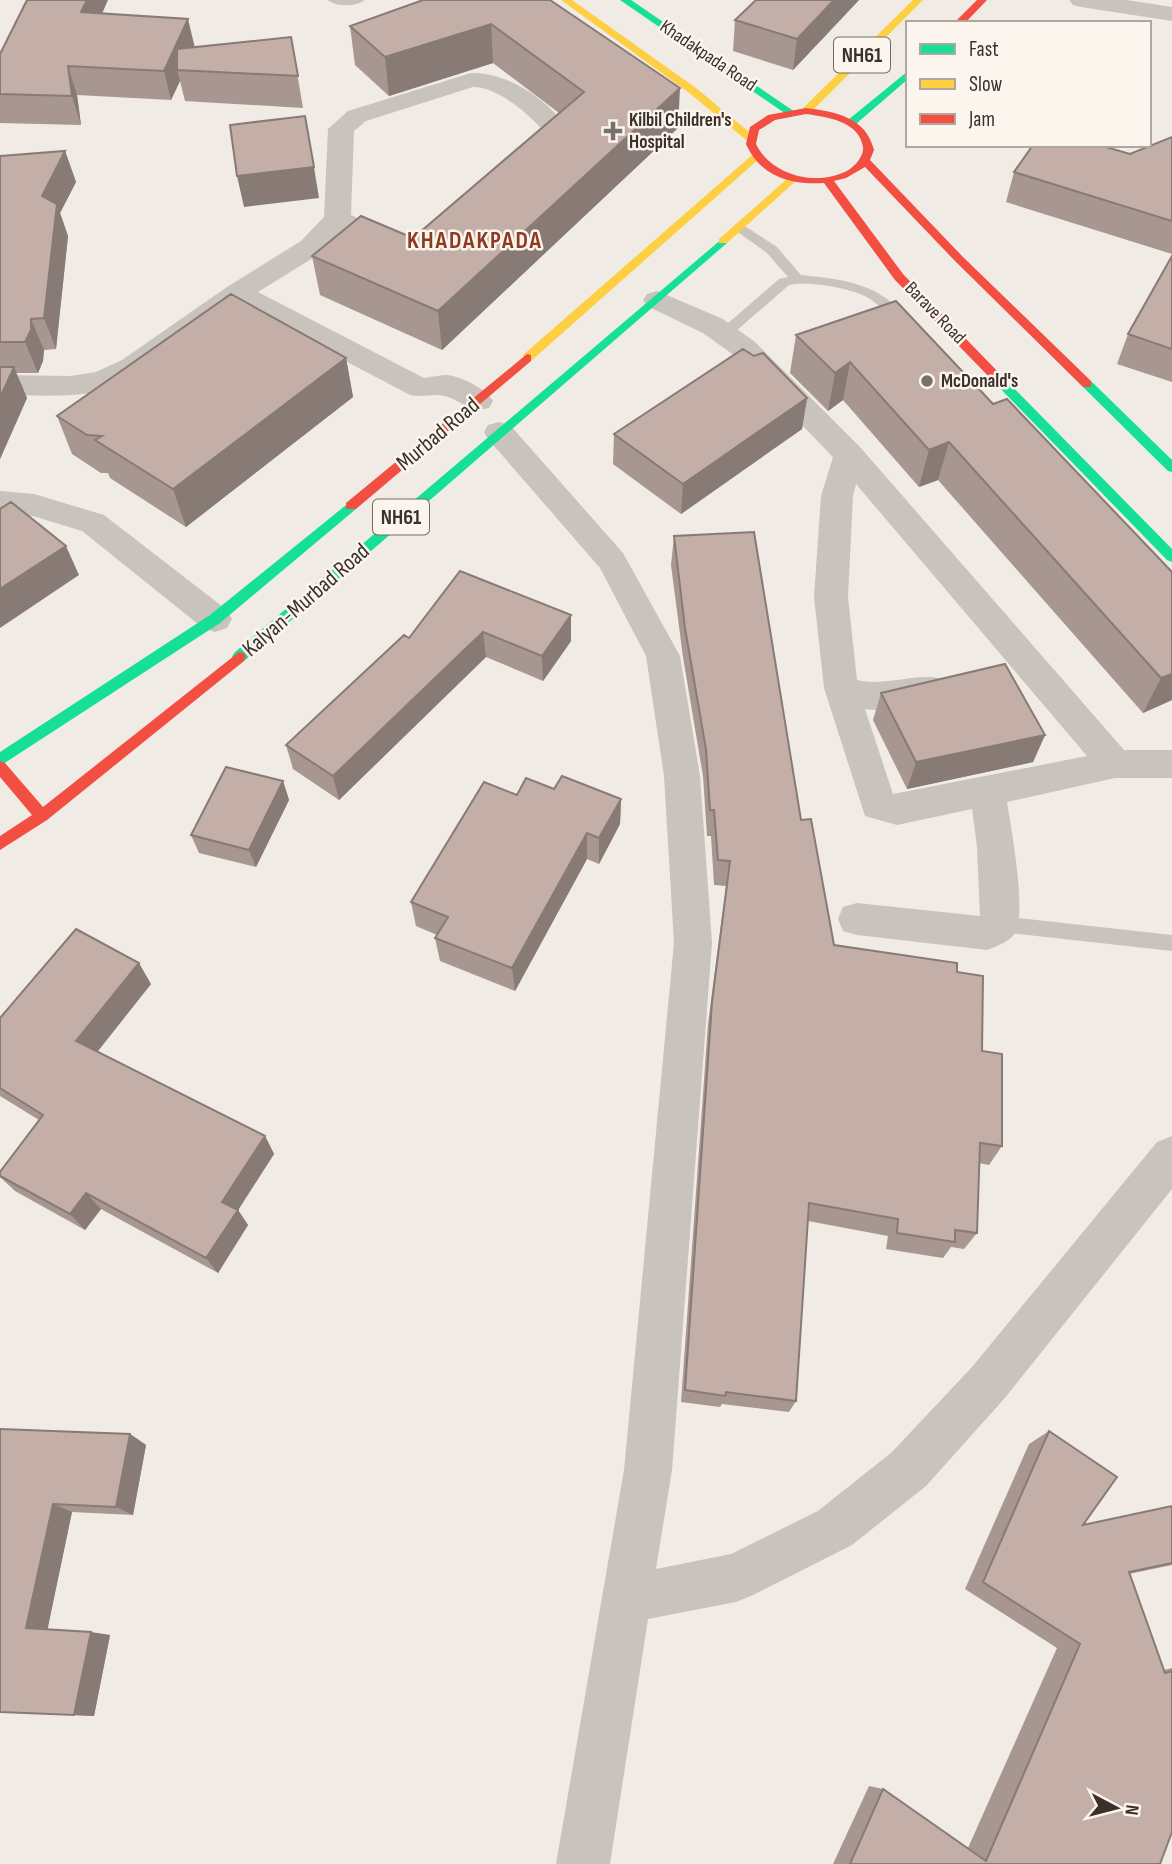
<svg xmlns="http://www.w3.org/2000/svg" width="1172" height="1864" viewBox="0 0 1172 1864" font-family="'Sofia Sans Condensed',sans-serif">
	<style>
		.lines { fill: none; stroke-linecap: round; stroke-linejoin: round }
		.lane { fill: #c9c3be; fill-rule: evenodd }
		.street { fill: #c9c3be; fill-rule: evenodd }
		.fast { fill: #16e098; fill-rule: evenodd }
		.slow { fill: #ffcf43; fill-rule: evenodd }
		.jam { fill: #f24e42; fill-rule: evenodd }
		.wall { fill: #a89690 }
		.shaded-wall { fill: #887a75 }
		.building { fill: #c3afa7; stroke: #887a75; stroke-width: 2 }
		.poi-dot { fill: #7a716c; stroke: #fbf5ee; stroke-width: 2.5 }
		.labels { text-anchor: middle; dominant-baseline: central; stroke-width: 5; stroke-linejoin: round; paint-order: stroke }
		.far-street-label { font-size: 19px; fill: #3b302b; stroke: #fbf5ee }
		.far-poi-label { font-size: 19px; font-weight: bold; fill: #3b302b; stroke: #fbf5ee; text-anchor: start }
		.shield { fill: #fbf5ee; stroke: #756b66; stroke-width: 2 }
		.shield-label { font-size: 21px; font-weight: bold; fill: #3b302b }
		.street-label { font-size: 23px; fill: #3b302b; stroke: #fbf5ee }
		.far-district-label { font-size: 24px; font-weight: bold; letter-spacing: 2px; fill: #8c3b22; stroke: #fbf5ee }
	</style>
	<rect width="100%" height="100%" fill="#f0ebe5"/>
	<g class="lines">
		<path class="lane" d="M 327,0 L 365,0 C 355,7 337,7 327,0 Z
			M 740,223 L 777,247 L 801,275 C 847,280 881,283 911,323 L 909,326 L 899,326 C 890,318 881,306 870,299 C 853,288 809,281 789,285 L 729,337 L 719,337 L 717,334 L 719,331 L 779,279 L 788,277 L 767,253 L 735,230 L 735,224 Z
			M 1000,916 L 1172,935 L 1172,951 L 1000,932 L 993,930 L 990,924 L 993,918 Z"/>
		<path class="street" d="M 1069,0 L 1127,0 L 1172,7 L 1172,21 L 1081,7 L 1073,5 Z
			M 471,73 C 507,72 547,99 567,128 C 560,147 536,171 515,166 L 511,160 L 541,128 C 526,112 497,87 473,87 L 366,121 L 354,131 L 351,215 L 389,233 L 408,235 L 412,241 L 408,247 L 385,249 L 341,231 L 321,253 L 258,292 L 424,378 C 431,377 440,375 448,375 C 462,377 486,389 493,401 L 489,408 C 469,413 462,401 445,396 C 434,393 421,398 410,395 L 239,305 C 202,332 146,381 102,391 C 69,398 34,395 0,395 L 0,375 L 70,376 L 96,372 L 122,360 L 227,287 L 301,241 L 324,217 L 328,129 L 348,111 Z
			M 657,291 L 723,319 L 755,342 L 860,447 L 1124,750 L 1172,750 L 1172,778 L 1115,778 L 1007,802 C 1011,826 1027,914 1015,933 C 1009,942 997,946 987,950 L 857,935 L 843,931 L 838,919 L 843,907 L 857,903 L 980,916 L 977,847 L 972,809 L 897,825 L 865,816 L 824,688 L 814,597 L 821,496 L 833,457 L 735,356 L 703,333 L 647,306 L 643,300 L 647,294 ZM 856,484 L 1087,756 L 893,794 L 865,709 C 891,712 917,707 942,699 L 947,689 L 942,679 C 917,672 887,687 857,680 L 848,597 L 853,496 Z
			M 499,422 L 510,425 L 623,553 L 675,647 L 680,656 L 700,776 L 712,943 L 672,1470 L 656,1569 L 731,1554 L 818,1511 L 892,1452 L 972,1367 L 1157,1142 L 1172,1136 L 1172,1189 L 1004,1399 L 926,1486 L 852,1545 L 753,1595 L 736,1602 L 648,1619 L 610,1864 L 556,1864 L 624,1470 L 674,943 L 664,776 L 646,656 L 600,568 L 488,439 L 484,432 L 488,425 Z
			M 0,491 L 34,494 L 104,515 L 227,610 L 232,619 L 227,628 L 215,632 L 203,628 L 82,531 L 33,516 L 0,513 Z"/>
		<path class="fast" d="M 620,0 L 631,0 L 795,112 L 786,114 Z
			M 908,71 L 908,79 L 856,124 L 848,124 L 848,120 Z
			M 723,238 L 727,239 L 727,243 L 244,661 L 234,661 L 232,657 L 234,653 Z
			M 998,375 L 1002,376 L 1172,549 L 1172,562 L 1167,560 L 994,382 L 994,376 Z
			M 1087,380 L 1091,381 L 1172,460 L 1172,472 L 1168,471 L 1083,387 L 1083,381 Z
			M 351,501 L 356,503 L 356,509 L 220,623 L 0,766 L 0,752 L 210,615 Z"/>
		<path class="slow" d="M 561,0 L 572,0 L 696,88 L 754,136 L 754,140 L 746,140 L 688,92 Z
			M 913,0 L 923,0 L 810,113 L 802,113 L 802,109 Z
			M 751,156 L 760,158 L 531,361 L 523,361 L 523,355 Z
			M 789,177 L 798,179 L 727,243 L 719,243 L 719,239 Z"/>
		<path class="jam" d="M 977,0 L 987,0 L 965,23 L 954,23 Z
			M 806,108 C 836,112 866,117 874,150 L 870,160 L 963,257 L 1091,381 L 1091,387 L 1083,387 L 955,261 L 865,167 L 846,178 L 834,181 L 903,274 L 1002,376 L 1002,382 L 994,382 L 895,280 L 824,183 C 790,185 760,176 746,144 L 750,127 L 768,115 ZM 806,114 C 827,117 859,121 863,147 C 864,155 857,164 850,169 C 820,188 771,176 756,144 L 759,130 L 775,120 Z
			M 527,354 L 531,355 L 531,361 L 356,509 L 346,509 L 346,503 Z
			M 239,652 L 244,653 L 246,657 L 244,661 L 47,820 L 0,850 L 0,836 L 32,815 L 0,777 L 0,761 L 5,763 L 43,807 Z"/>
	</g>
	<path class="wall" d="M 550,0 L 678,128 L 442,350 L 320,295 L 312,256 L 413,238 L 559,113 L 493,63 L 389,96 L 355,65 L 350,26 Z
		M 859,0 L 793,70 L 733,51 L 735,20 Z
		M 102,14 L 195,47 L 291,37 L 303,108 L 185,101 L 180,81 L 171,100 L 77,95 L 81,125 L 0,123 L 0,54 Z
		M 1172,137 L 1172,254 L 1006,202 L 1014,172 L 1130,154 Z
		M 65,151 L 76,182 L 60,213 L 68,236 L 56,349 L 44,350 L 43,361 L 38,373 L 16,373 L 27,398 L 0,459 L 0,156 Z
		M 1172,256 L 1172,382 L 1117,364 L 1128,334 Z
		M 796,335 L 993,404 L 1172,572 L 1172,700 L 1143,713 L 938,480 L 919,487 L 843,400 L 828,411 L 790,373 Z
		M 754,356 L 807,398 L 802,429 L 681,514 L 613,464 L 614,434 Z
		M 346,358 L 353,397 L 186,527 L 110,478 L 108,473 L 101,473 L 72,454 L 57,416 Z
		M 674,536 L 801,820 L 834,945 L 957,972 L 982,1051 L 1002,1146 L 989,1165 L 979,1163 L 977,1233 L 964,1249 L 951,1247 L 943,1258 L 886,1249 L 888,1236 L 808,1221 L 796,1401 L 789,1412 L 722,1404 L 720,1407 L 681,1402 L 708,1024 L 726,886 L 714,885 L 711,836 L 707,836 L 703,776 L 683,657 L 671,565 Z
		M 571,615 L 571,641 L 543,681 L 486,657 L 339,800 L 293,769 L 286,745 L 409,638 Z
		M 881,693 L 1045,735 L 1033,762 L 907,789 L 873,720 Z
		M 283,781 L 289,800 L 256,867 L 199,853 L 191,835 Z
		M 554,789 L 621,799 L 620,824 L 599,864 L 587,859 L 515,991 L 440,961 L 435,938 L 437,935 L 416,926 L 411,902 L 517,795 Z
		M 151,984 L 97,1051 L 265,1136 L 274,1154 L 238,1210 L 248,1225 L 218,1273 L 101,1209 L 85,1230 L 15,1191 L 0,1177 L 0,1172 L 39,1120 L 0,1096 L 0,1018 Z
		M 0,1429 L 130,1434 L 146,1445 L 133,1515 L 72,1512 L 47,1629 L 110,1635 L 94,1716 L 0,1712 Z
		M 1049,1431 L 1083,1525 L 1172,1506 L 1172,1565 L 1129,1574 L 1164,1670 L 1172,1668 L 1172,1835 L 1170,1834 L 1160,1864 L 833,1864 L 869,1786 L 883,1789 L 968,1848 L 1057,1648 L 965,1589 L 1029,1444 Z"/>
	<path class="shaded-wall" d="M 87,0 L 108,0 L 90,41 L 81,12 Z
		M 834,0 L 859,0 L 793,70 L 797,39 Z
		M 188,19 L 195,48 L 177,70 L 180,81 L 171,100 L 164,71 Z
		M 491,24 L 493,63 L 389,96 L 385,57 Z
		M 68,66 L 77,95 L 81,125 L 72,96 Z
		M 680,88 L 678,128 L 442,350 L 438,311 Z
		M 65,151 L 76,182 L 60,213 L 68,236 L 56,349 L 44,318 L 42,196 Z
		M 314,167 L 319,198 L 244,207 L 237,176 Z
		M 31,319 L 44,350 L 43,361 L 38,373 L 25,342 Z
		M 346,358 L 353,397 L 186,527 L 173,489 Z
		M 850,362 L 843,400 L 828,411 L 835,373 Z
		M 14,367 L 27,398 L 0,459 L 0,398 Z
		M 807,398 L 802,429 L 681,514 L 683,484 Z
		M 949,442 L 938,480 L 919,487 L 929,450 Z
		M 66,546 L 79,575 L 0,628 L 0,589 Z
		M 571,615 L 571,641 L 543,681 L 542,656 Z
		M 483,632 L 486,657 L 339,800 L 333,776 Z
		M 1172,674 L 1172,700 L 1143,713 L 1161,678 Z
		M 1045,735 L 1033,762 L 907,789 L 916,762 Z
		M 283,781 L 289,800 L 256,867 L 249,850 Z
		M 621,799 L 620,824 L 599,864 L 599,838 Z
		M 587,833 L 587,859 L 515,991 L 512,968 Z
		M 139,963 L 151,984 L 91,1060 L 76,1041 Z
		M 265,1136 L 274,1154 L 233,1218 L 222,1202 Z
		M 86,1193 L 101,1209 L 85,1230 L 70,1214 Z
		M 238,1210 L 248,1225 L 218,1273 L 206,1258 Z
		M 130,1434 L 146,1445 L 133,1515 L 116,1507 Z
		M 53,1504 L 72,1512 L 47,1632 L 26,1628 Z
		M 91,1632 L 110,1635 L 94,1716 L 74,1715 Z"/>
	<path class="building" d="M 27,0 L 87,0 L 81,12 L 188,19 L 164,71 L 68,66 L 72,96 L 0,94 L 0,54 Z
		M 423,0 L 550,0 L 680,88 L 438,311 L 312,256 L 361,216 L 413,238 L 584,92 L 491,24 L 385,57 L 350,26 Z
		M 756,0 L 834,0 L 797,39 L 735,20 Z
		M 291,37 L 298,76 L 177,70 L 177,49 Z
		M 305,116 L 314,167 L 237,176 L 230,125 Z
		M 1172,137 L 1172,221 L 1014,172 L 1033,145 L 1099,145 L 1130,154 Z
		M 65,151 L 42,196 L 57,204 L 44,318 L 31,319 L 31,330 L 25,342 L 0,342 L 0,156 Z
		M 1172,256 L 1172,349 L 1128,334 Z
		M 231,294 L 346,358 L 173,489 L 95,440 L 102,436 L 87,435 L 57,416 Z
		M 896,301 L 993,404 L 1007,399 L 1172,572 L 1172,674 L 1161,678 L 949,442 L 929,450 L 850,362 L 835,373 L 796,335 Z
		M 743,349 L 754,356 L 763,353 L 807,398 L 683,484 L 614,434 Z
		M 0,367 L 14,367 L 0,398 Z
		M 11,502 L 66,546 L 0,589 L 0,509 Z
		M 754,532 L 801,820 L 811,819 L 834,945 L 957,963 L 957,972 L 983,976 L 982,1051 L 1002,1054 L 1002,1146 L 980,1143 L 977,1233 L 955,1230 L 955,1242 L 897,1233 L 898,1219 L 809,1203 L 796,1401 L 726,1392 L 725,1396 L 685,1390 L 712,1002 L 730,861 L 718,860 L 714,810 L 710,810 L 706,749 L 685,628 L 674,536 Z
		M 460,571 L 571,615 L 542,656 L 483,632 L 333,776 L 286,745 L 404,635 L 409,638 Z
		M 1005,664 L 1045,735 L 916,762 L 881,693 Z
		M 226,767 L 283,781 L 249,850 L 191,835 Z
		M 562,776 L 621,799 L 599,838 L 587,833 L 512,968 L 435,938 L 448,917 L 411,902 L 484,782 L 517,795 L 526,778 L 554,789 Z
		M 76,929 L 139,963 L 76,1041 L 265,1136 L 222,1202 L 238,1210 L 206,1258 L 86,1193 L 70,1214 L 0,1176 L 0,1172 L 43,1115 L 0,1088 L 0,1018 Z
		M 0,1429 L 130,1434 L 116,1507 L 53,1504 L 26,1628 L 91,1632 L 74,1715 L 0,1712 Z
		M 1049,1431 L 1117,1477 L 1083,1525 L 1172,1506 L 1172,1563 L 1129,1572 L 1165,1673 L 1172,1671 L 1172,1832 L 1160,1864 L 850,1864 L 883,1789 L 986,1861 L 1080,1644 L 983,1582 Z"/>
	<g class="poi-dot">
		<path d="M609.5 120.5h7v7h7v7h-7v7h-7v-7h-7v-7h7z"/>
		<circle cx="927" cy="381" r="7"/>
	</g>
	<g class="labels">
		<g class="far-street-label">
			<text transform="translate(708 56) rotate(34)">Khadakpada Road</text>
			<text transform="translate(935 313) rotate(46)">Barave Road</text>
		</g>
		<g class="far-poi-label">
			<text x="629" y="120">Kilbil Children's<tspan x="629" dy="22">Hospital</tspan></text>
			<text x="941" y="381">McDonald's</text>
		</g>
		<g class="shield">
			<rect x="834" y="37.5" width="56" height="35" rx="5"/>
			<rect x="373" y="499.5" width="56" height="35" rx="5"/>
		</g>
		<g class="shield-label">
			<text x="862" y="55">NH61</text>
			<text x="401" y="517">NH61</text>
		</g>
		<g class="street-label">
			<text transform="translate(438 434) rotate(-40)">Murbad Road</text>
			<text transform="translate(306 600) rotate(-41)">Kalyan-Murbad Road</text>
		</g>
		<g class="far-district-label">
			<text x="475" y="240">KHADAKPADA</text>
		</g>
	</g>
	<rect x="906" y="21" width="245" height="126" fill="#fbf5ee" stroke="#aea6a0" stroke-width="2"/>
	<rect x="920" y="44" width="35" height="10" fill="#16e098" stroke="#aea6a0" stroke-width="2"/>
	<text x="969" y="56" font-size="21" fill="#3b302b">Fast</text>
	<rect x="920" y="79" width="35" height="10" fill="#ffcf43" stroke="#aea6a0" stroke-width="2"/>
	<text x="969" y="91" font-size="21" fill="#3b302b">Slow</text>
	<rect x="920" y="114" width="35" height="10" fill="#f24e42" stroke="#aea6a0" stroke-width="2"/>
	<text x="969" y="126" font-size="21" fill="#3b302b">Jam</text>
	<g transform="translate(1116 1808) rotate(97)" stroke="#fbf5ee" stroke-width="5" paint-order="stroke">
	<path d="M0-5L12 26L0 18L-12 26Z" fill="#3b302b"/>
	<text y="-10" font-size="19" font-weight="bold" text-anchor="middle" fill="#3b302b">N</text>
	</g>
</svg>
